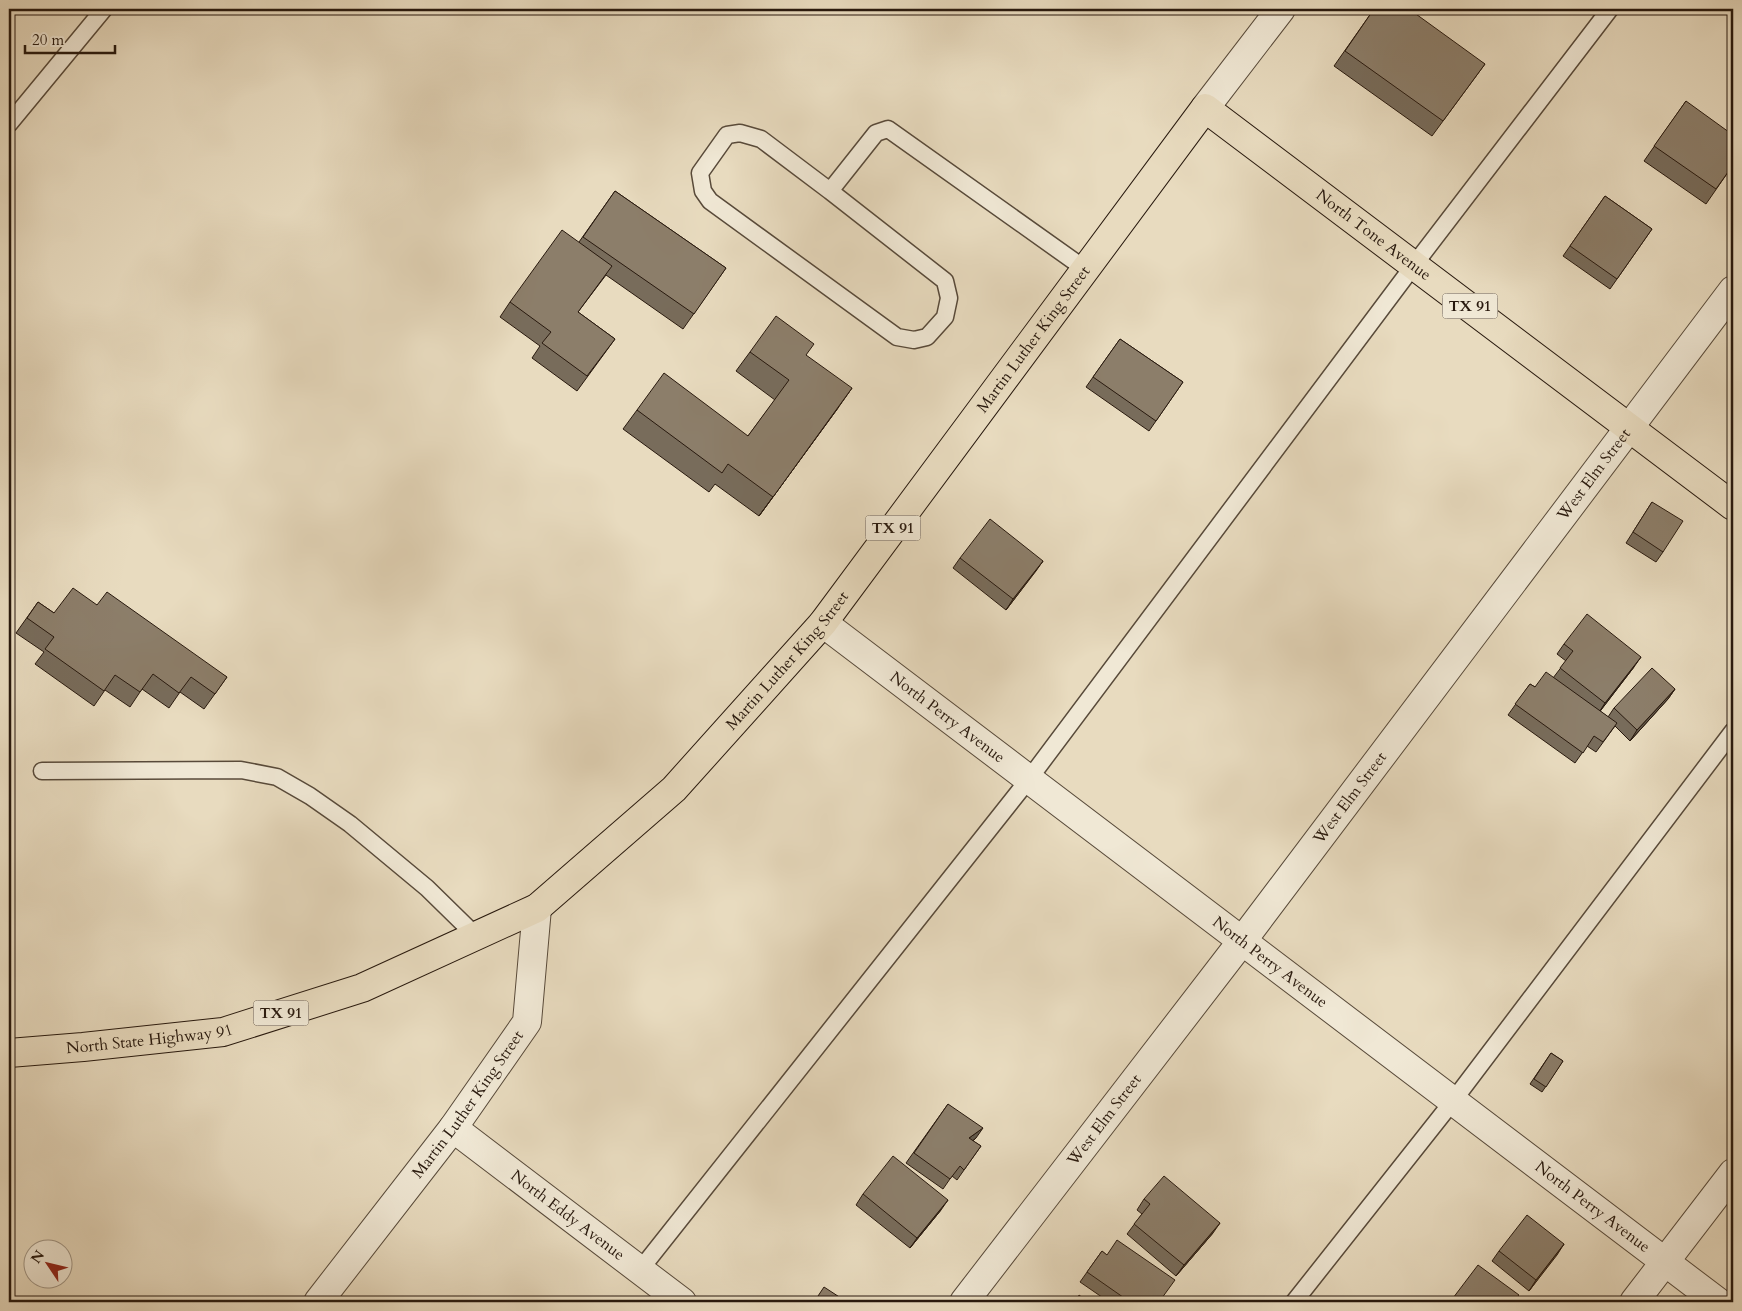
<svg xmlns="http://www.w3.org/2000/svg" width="1742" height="1311" viewBox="0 0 1742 1311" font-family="Cardo,serif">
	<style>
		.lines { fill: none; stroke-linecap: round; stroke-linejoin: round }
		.service-casing { stroke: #584a3a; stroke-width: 19 }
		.minor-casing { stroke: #584a3a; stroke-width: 30 }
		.tertiary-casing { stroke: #584a3a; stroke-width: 30 }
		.primary-casing { stroke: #28190e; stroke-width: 30 }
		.service { stroke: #f0e8d5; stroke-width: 16 }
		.minor { stroke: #f0e8d5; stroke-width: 28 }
		.tertiary { stroke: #f0e8d5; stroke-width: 28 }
		.primary { stroke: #e8dbbf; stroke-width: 28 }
		.wall { fill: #786c5b; stroke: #28190e }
		.shaded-wall { fill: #62584a; stroke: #28190e }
		.building { fill: #8c7e6a; stroke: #28190e }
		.labels { text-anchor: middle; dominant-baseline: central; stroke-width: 4.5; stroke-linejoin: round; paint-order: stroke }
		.shield { fill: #f0e8d5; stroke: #64574a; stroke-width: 1 }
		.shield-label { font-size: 15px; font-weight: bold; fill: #28190e }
		.street-label { font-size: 16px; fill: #28190e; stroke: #f0e8d5 }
	</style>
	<rect width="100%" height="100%" fill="#e8dbbf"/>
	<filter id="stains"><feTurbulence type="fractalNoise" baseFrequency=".004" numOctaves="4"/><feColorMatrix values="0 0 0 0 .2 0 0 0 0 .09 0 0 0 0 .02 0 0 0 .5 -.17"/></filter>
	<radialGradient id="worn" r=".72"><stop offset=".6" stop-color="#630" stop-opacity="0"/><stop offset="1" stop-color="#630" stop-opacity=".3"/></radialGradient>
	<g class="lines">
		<defs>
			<path id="service" d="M 9,124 L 104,9
				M 830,191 L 761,139 L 740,133 L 727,135 L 700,173 L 703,191 L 710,201 L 897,337 L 914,340 L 927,337 L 945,317 L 949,298 L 945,281 L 830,191 L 876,133 L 888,129 L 1085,269
				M 42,771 L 241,770 L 277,777 L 310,796 L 350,824 L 427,888 L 476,936
				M 640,1270 L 1029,779 L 1414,265 L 1610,9
				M 1294,1302 L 1453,1101 L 1733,731"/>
			<g id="minor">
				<path id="s1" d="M 823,623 L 1718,1302"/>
				<path id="s2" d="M 453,1128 L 682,1302"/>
				<path id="s3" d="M 318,1302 L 453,1128 L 527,1022 L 537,908"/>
				<path id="s4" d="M 964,1302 L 1242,941 L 1733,290"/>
				<path d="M 1634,1302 L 1733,1173"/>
			</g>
			<path id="tertiary" d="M 1205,108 L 1281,9"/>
			<g id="primary">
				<path id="s5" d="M 9,1053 L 83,1047 L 223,1032 L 362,988 L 537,908 L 674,789 L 823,623 L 1205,108 L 1733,506"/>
			</g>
		</defs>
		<use href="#service" class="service-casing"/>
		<use href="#minor" class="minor-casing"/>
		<use href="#tertiary" class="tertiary-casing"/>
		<use href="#primary" class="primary-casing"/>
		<use href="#service" class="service"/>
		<use href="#minor" class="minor"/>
		<use href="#tertiary" class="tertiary"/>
		<use href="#primary" class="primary"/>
	</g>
	<path class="wall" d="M 1374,9 L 1485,64 L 1432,136 L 1334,66 Z
		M 1686,101 L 1733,165 L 1706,204 L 1644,161 Z
		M 615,191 L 726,268 L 683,329 L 606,275 L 578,312 L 615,339 L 577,391 L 532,358 L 540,346 L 500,317 L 510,302 L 579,242 Z
		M 1605,196 L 1652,229 L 1610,289 L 1563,256 Z
		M 1120,339 L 1183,382 L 1149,431 L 1086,387 Z
		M 750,352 L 806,355 L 838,408 L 759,516 L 715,484 L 709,492 L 623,429 L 637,410 L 748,436 L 775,400 L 736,371 Z
		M 1652,502 L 1663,552 L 1656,562 L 1626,543 Z
		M 960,558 L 1043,561 L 1006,610 L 953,568 Z
		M 38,602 L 54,613 L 97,605 L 227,677 L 204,709 L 180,692 L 169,708 L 142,689 L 130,707 L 105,690 L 94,706 L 35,664 L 44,652 L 16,633 Z
		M 1564,644 L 1634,667 L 1600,711 L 1608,717 L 1614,708 L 1675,689 L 1668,699 L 1630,741 L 1615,726 L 1596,752 L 1587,746 L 1575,763 L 1508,715 L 1530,684 L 1535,687 L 1553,678 L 1566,661 L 1557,654 Z
		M 1551,1053 L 1563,1061 L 1542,1092 L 1530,1084 Z
		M 948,1104 L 976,1138 L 973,1141 L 981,1146 L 957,1180 L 952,1176 L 943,1189 L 906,1163 Z
		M 863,1194 L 941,1210 L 910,1248 L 856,1205 Z
		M 1144,1199 L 1213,1233 L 1176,1276 L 1127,1234 L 1142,1214 L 1137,1210 Z
		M 1564,1244 L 1529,1291 L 1492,1261 L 1499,1251 Z
		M 1102,1251 L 1159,1302 L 1109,1302 L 1080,1282 Z"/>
	<path class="shaded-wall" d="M 852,388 L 838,408 L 759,516 L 773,497 Z
		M 1043,561 L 1036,571 L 1006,610 L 1013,599 Z
		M 1641,657 L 1634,667 L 1598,714 L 1605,703 Z
		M 1675,689 L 1668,699 L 1630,741 L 1637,730 Z
		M 983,1128 L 976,1138 L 962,1149 L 969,1138 Z
		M 948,1200 L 941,1210 L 910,1248 L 917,1238 Z
		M 1220,1223 L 1213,1233 L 1176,1276 L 1184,1265 Z
		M 1564,1244 L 1557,1255 L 1529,1291 L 1536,1280 Z"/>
	<path class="building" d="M 1374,9 L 1409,9 L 1485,64 L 1443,121 L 1345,51 Z
		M 1686,101 L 1733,135 L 1733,165 L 1716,189 L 1654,146 Z
		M 615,191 L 726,268 L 694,314 L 583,237 Z
		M 1605,196 L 1652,229 L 1617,279 L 1570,246 Z
		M 562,230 L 612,266 L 578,312 L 615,339 L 587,376 L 542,343 L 551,332 L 510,302 Z
		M 776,316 L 814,344 L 806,355 L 852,388 L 773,497 L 728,464 L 722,473 L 637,410 L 664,373 L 748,436 L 789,380 L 750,352 Z
		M 1120,339 L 1183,382 L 1156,421 L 1093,377 Z
		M 1652,502 L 1683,521 L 1663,552 L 1633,532 Z
		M 990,519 L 1043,561 L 1013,599 L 960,558 Z
		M 73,588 L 97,605 L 107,592 L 227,677 L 215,694 L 191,677 L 179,693 L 153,674 L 140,692 L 115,675 L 104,691 L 45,649 L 54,637 L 27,618 L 38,602 L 54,613 Z
		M 1587,614 L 1641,657 L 1605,703 L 1560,668 L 1573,651 L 1564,644 Z
		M 1652,668 L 1675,689 L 1637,730 L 1614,708 Z
		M 1546,672 L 1617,723 L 1603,742 L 1594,736 L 1583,753 L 1515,704 L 1530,684 L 1535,687 Z
		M 1551,1053 L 1563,1061 L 1546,1087 L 1534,1079 Z
		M 948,1104 L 983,1128 L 969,1138 L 981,1146 L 964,1170 L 960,1166 L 950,1179 L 914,1153 Z
		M 893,1156 L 948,1200 L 917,1238 L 863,1194 Z
		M 1164,1176 L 1220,1223 L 1184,1265 L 1134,1224 L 1150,1204 L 1144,1199 Z
		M 1527,1215 L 1564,1244 L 1536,1280 L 1499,1251 Z
		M 1117,1240 L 1175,1280 L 1159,1302 L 1130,1302 L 1087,1272 L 1102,1251 L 1107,1255 Z
		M 1478,1265 L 1519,1295 L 1513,1302 L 1450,1302 Z
		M 824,1287 L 847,1302 L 814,1302 Z
		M 1079,1295 L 1088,1302 L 1076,1302 Z"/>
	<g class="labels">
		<g class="shield">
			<rect x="1442.5" y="293.5" width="55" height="25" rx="4"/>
			<rect x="865.5" y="515.5" width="55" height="25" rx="4"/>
			<rect x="253.5" y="1000.5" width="55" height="25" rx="4"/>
		</g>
		<g class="shield-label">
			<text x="1470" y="306">TX 91</text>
			<text x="893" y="528">TX 91</text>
			<text x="281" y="1013">TX 91</text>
		</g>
		<g class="street-label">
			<text stroke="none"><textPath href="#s5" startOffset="1810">North Tone Avenue</textPath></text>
			<text stroke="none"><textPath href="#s5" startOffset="1311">Martin Luther King Street</textPath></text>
			<text stroke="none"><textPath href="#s4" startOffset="1040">West Elm Street</textPath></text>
			<text stroke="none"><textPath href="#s5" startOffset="906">Martin Luther King Street</textPath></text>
			<text stroke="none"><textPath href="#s1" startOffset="156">North Perry Avenue</textPath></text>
			<text stroke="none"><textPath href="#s4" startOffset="635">West Elm Street</textPath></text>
			<text stroke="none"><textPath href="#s1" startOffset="561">North Perry Avenue</textPath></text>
			<text stroke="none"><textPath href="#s5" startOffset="141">North State Highway 91</textPath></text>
			<text stroke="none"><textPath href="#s3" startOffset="248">Martin Luther King Street</textPath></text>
			<text stroke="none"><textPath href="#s4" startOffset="230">West Elm Street</textPath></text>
			<text stroke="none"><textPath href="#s1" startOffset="966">North Perry Avenue</textPath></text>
			<text stroke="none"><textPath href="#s2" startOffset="144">North Eddy Avenue</textPath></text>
		</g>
	</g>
	<rect width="1742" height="1311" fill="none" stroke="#e8dbbf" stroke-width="30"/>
	<rect x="10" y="10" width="1722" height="1291" fill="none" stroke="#28190e" stroke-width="2.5"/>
	<rect x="15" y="15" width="1712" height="1281" fill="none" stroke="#28190e"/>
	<g transform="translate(48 1264) rotate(305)"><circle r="24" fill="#f0e8d5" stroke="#a09585"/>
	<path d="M0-4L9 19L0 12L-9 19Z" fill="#8f2418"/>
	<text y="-8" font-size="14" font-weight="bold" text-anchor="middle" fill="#28190e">N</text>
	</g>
	<path d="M25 45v8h90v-8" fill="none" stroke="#28190e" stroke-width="2.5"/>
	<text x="32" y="45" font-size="15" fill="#28190e" stroke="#f0e8d5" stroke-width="4" paint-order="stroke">20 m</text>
	<rect width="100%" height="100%" filter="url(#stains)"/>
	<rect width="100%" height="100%" fill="url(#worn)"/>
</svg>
